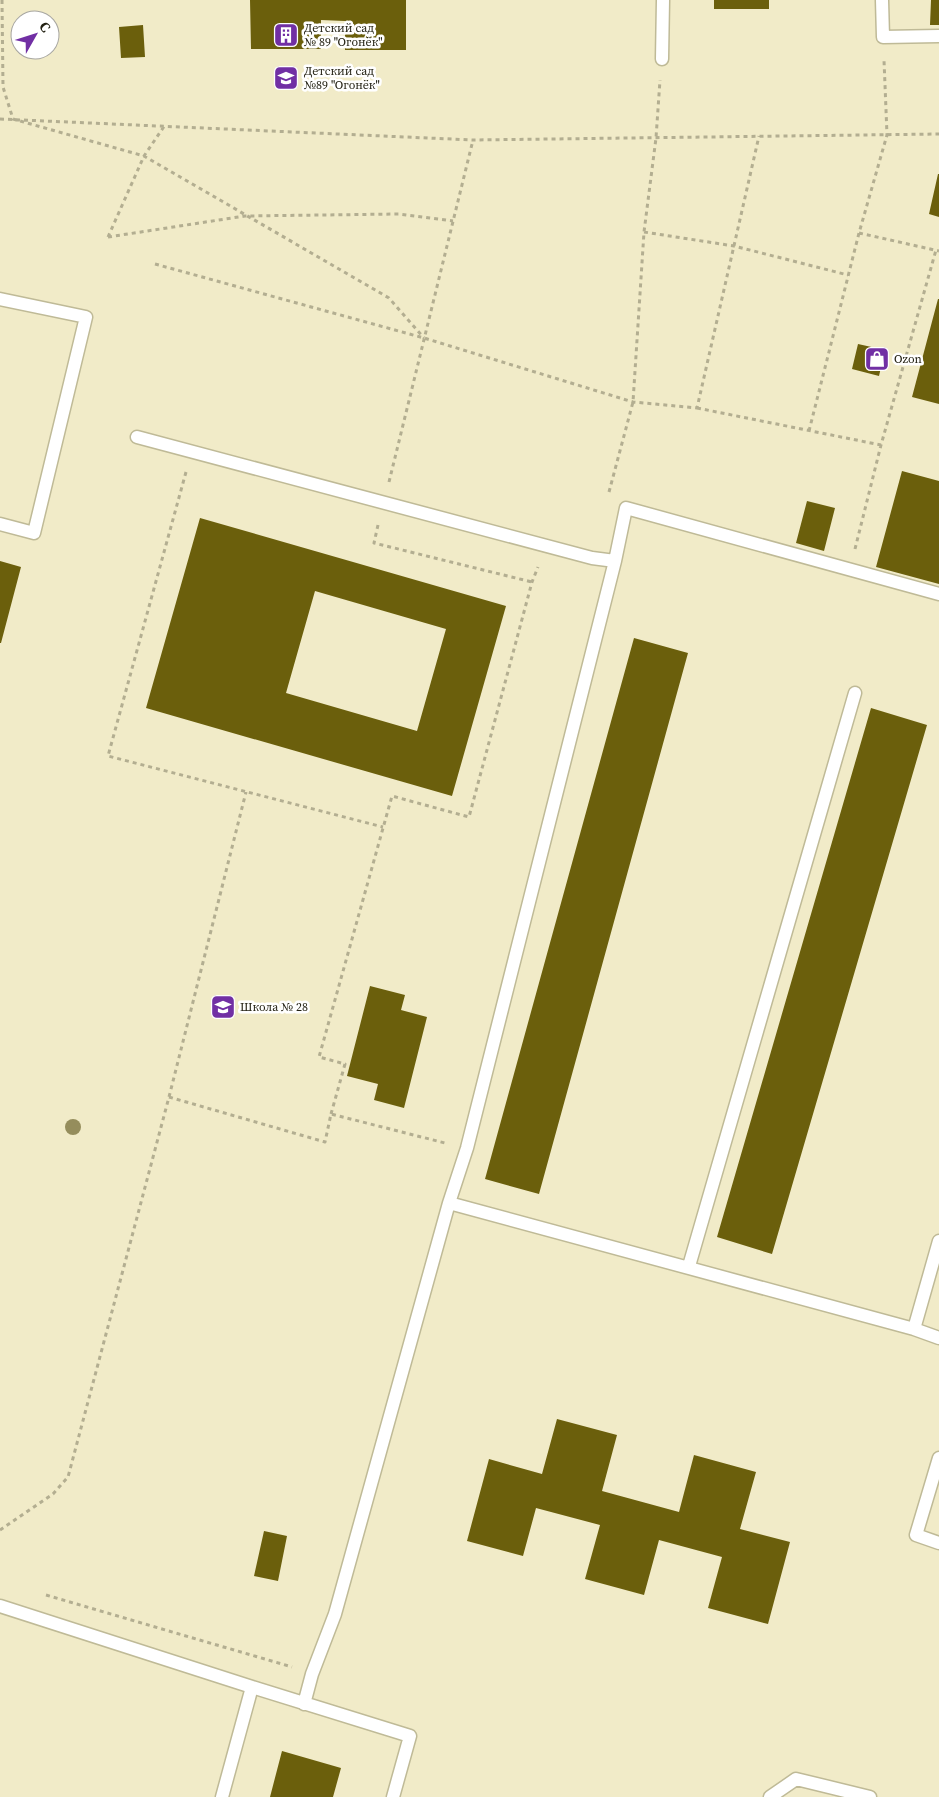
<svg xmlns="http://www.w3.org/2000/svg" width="939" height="1797" viewBox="0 0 939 1797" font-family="'Source Serif 4',serif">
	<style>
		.building { fill: #6b5f0c; fill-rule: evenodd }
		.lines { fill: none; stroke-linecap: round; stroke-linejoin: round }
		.service-casing { stroke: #bfba97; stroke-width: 15 }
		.path { stroke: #b3ae91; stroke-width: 3; stroke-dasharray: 4 4; stroke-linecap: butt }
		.service { stroke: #fff; stroke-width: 12 }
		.tree { fill: #958d5c }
		.labels { text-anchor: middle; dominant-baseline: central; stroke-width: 5; stroke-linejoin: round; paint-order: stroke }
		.poi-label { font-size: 12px; fill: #232113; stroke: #fff; text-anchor: start }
	</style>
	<rect width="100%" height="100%" fill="#f1ebc8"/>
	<path class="building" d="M 250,0 L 406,0 L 406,50 L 345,50 L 345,21 L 321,20 L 321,49 L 251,49 Z
		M 714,0 L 769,0 L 769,9 L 714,9 Z
		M 931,0 L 939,0 L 939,25 L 930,25 Z
		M 143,25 L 145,57 L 121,58 L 119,27 Z
		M 938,174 L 939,174 L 939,217 L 929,214 Z
		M 938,299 L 939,299 L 939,404 L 912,397 Z
		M 858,344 L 885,350 L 879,376 L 852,369 Z
		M 902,471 L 939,481 L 939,584 L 876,567 Z
		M 807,501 L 835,508 L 824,551 L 796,543 Z
		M 200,518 L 506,606 L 452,796 L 146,708 ZM 315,591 L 446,629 L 417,731 L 286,693 Z
		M 0,561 L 21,567 L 1,643 L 0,643 Z
		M 634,638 L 688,653 L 539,1194 L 485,1179 Z
		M 871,708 L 927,725 L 772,1254 L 717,1237 Z
		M 370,986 L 405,995 L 401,1010 L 427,1017 L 404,1108 L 374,1100 L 378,1084 L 347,1076 Z
		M 557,1419 L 617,1435 L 602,1491 L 679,1512 L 694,1455 L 756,1472 L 740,1529 L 790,1542 L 768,1624 L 708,1608 L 722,1557 L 659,1540 L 644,1595 L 585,1579 L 600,1525 L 536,1508 L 523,1556 L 467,1541 L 489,1459 L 542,1474 Z
		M 264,1531 L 287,1536 L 278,1581 L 254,1576 Z
		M 282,1751 L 341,1768 L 333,1797 L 270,1797 Z"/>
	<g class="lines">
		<defs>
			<path id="service" d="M 882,0 L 883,37 L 939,36
				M 662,59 L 663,0
				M 0,299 L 86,317 L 34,533 L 0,524
				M 137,437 L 592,558 L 615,561 L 626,508 L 939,594
				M 449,1203 L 914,1329 L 939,1338
				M 689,1266 L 855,693
				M 914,1329 L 939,1241
				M 939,1458 L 916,1535 L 939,1543
				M 0,1606 L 252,1687
				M 304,1704 L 312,1674 L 335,1614 L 449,1203 L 467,1148 L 615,561
				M 222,1797 L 252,1687 L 410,1736 L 393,1797
				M 770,1797 L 796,1779 L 870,1797"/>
		</defs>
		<use href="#service" class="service-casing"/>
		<path class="path" d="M 2,0 L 3,87 L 13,119 L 144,156 L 389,298 L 424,338
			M 0,119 L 473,140 L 939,134
			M 644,232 L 734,246 L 848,275
			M 859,233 L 939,251
			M 108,237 L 245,216 L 399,214 L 453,221
			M 108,237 L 144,156 L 165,125
			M 155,264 L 424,338 L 633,402 L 697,408 L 759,136
			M 697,408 L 881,445
			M 809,431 L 859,233 L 887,135 L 884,60
			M 186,472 L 108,756 L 383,827
			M 389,482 L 473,140
			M 609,492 L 633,402 L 644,232 L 656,138 L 660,80
			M 378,525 L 374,543 L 532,582
			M 855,549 L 881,445 L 936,250
			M 169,1097 L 325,1142 L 331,1114 L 445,1143
			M 331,1114 L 345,1064 L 319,1057 L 392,796 L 469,817 L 532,582 L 538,567
			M 0,1530 L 53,1494 L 68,1477 L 169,1097 L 246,792
			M 46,1595 L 292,1667"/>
		<use href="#service" class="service"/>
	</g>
	<circle class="tree" cx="73" cy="1127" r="8"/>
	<defs>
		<symbol id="building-square" viewBox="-11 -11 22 22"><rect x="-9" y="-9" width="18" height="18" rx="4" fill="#712fa4" stroke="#fff"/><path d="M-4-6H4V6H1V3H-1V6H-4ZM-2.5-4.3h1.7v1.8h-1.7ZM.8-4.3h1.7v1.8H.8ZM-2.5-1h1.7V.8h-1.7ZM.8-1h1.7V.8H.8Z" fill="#fff"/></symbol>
		<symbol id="school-square" viewBox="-11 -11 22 22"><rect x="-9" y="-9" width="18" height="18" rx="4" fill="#712fa4" stroke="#fff"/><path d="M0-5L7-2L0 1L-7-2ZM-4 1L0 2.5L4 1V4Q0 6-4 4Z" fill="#fff"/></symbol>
		<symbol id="shop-square" viewBox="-11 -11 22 22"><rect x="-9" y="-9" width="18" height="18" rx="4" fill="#712fa4" stroke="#fff"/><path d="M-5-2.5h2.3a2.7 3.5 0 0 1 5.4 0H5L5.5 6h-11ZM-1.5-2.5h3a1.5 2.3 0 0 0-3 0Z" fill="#fff"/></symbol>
	</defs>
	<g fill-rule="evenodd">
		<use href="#building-square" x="272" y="21" width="28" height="28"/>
		<use href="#school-square" x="272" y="64" width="28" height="28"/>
		<use href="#shop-square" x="863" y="345" width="28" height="28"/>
		<use href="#school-square" x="209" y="993" width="28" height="28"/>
	</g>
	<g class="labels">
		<g class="poi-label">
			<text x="304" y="28">Детский сад<tspan x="304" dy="14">№ 89 "Огонёк"</tspan></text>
			<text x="304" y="71">Детский сад<tspan x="304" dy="14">№89 "Огонёк"</tspan></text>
			<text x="894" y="359">Ozon</text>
			<text x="240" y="1007">Школа № 28</text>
		</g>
	</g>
	<g transform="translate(35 35) rotate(51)"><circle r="24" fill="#ffffff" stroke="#a7a6a1"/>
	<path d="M0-4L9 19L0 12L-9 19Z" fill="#712fa4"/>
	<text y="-8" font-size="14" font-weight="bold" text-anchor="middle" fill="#232113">С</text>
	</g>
</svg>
